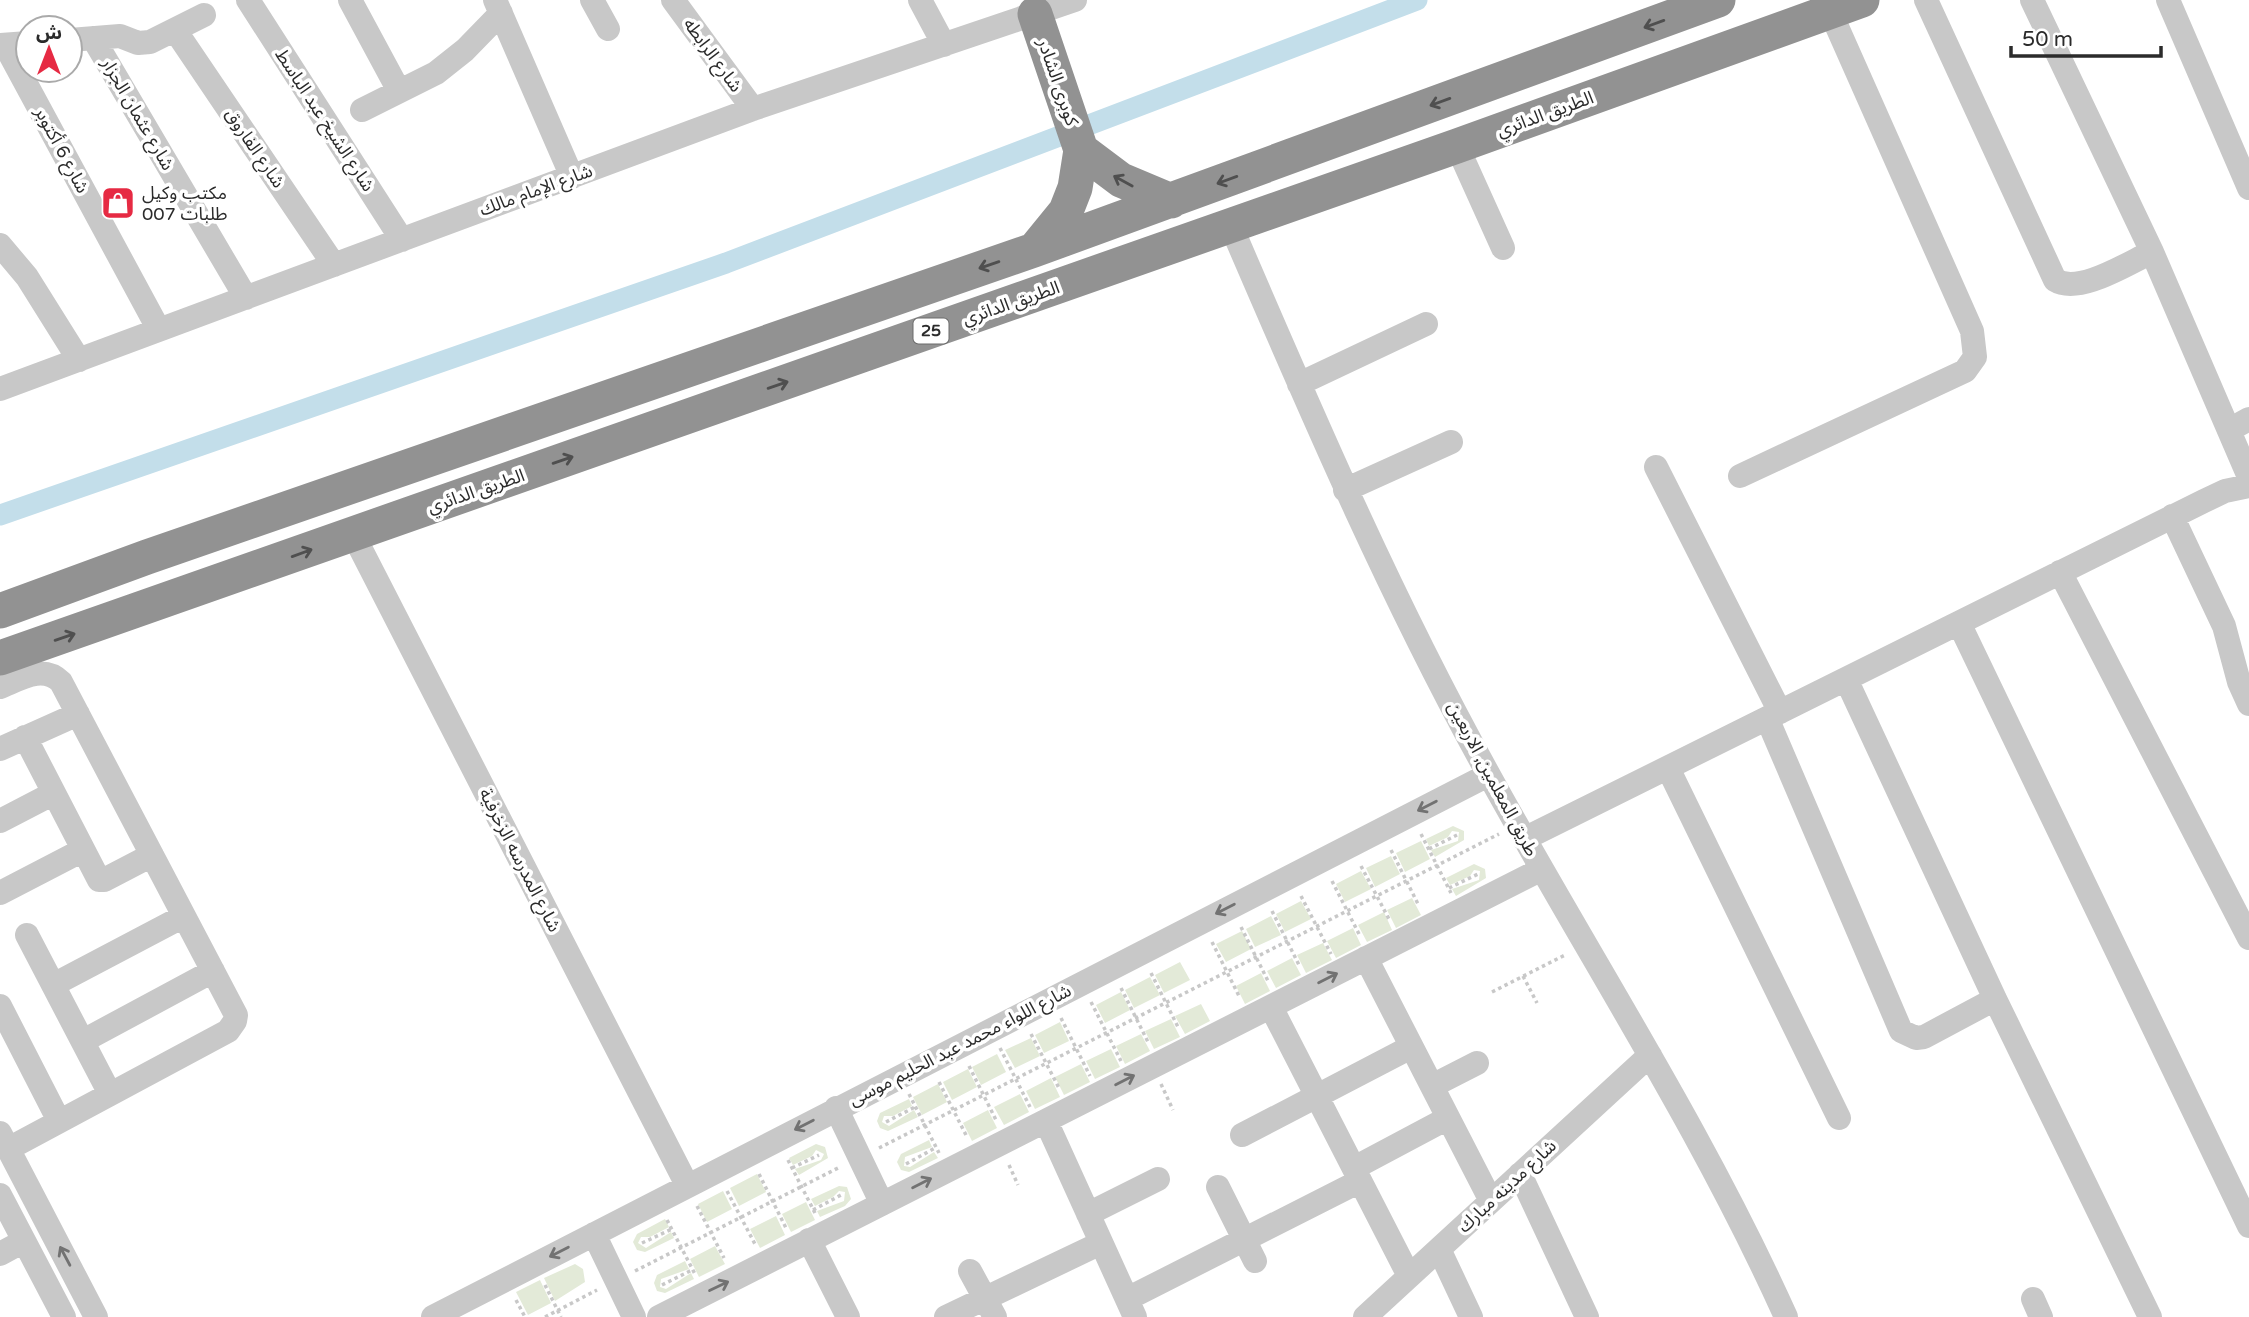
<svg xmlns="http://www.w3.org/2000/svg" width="2249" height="1317" viewBox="0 0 2249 1317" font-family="'Varela Round','Noto Sans Arabic',sans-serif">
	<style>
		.green { fill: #e3ead8 }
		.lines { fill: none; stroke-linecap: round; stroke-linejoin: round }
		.canal { stroke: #c3deea; stroke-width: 21 }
		.path { stroke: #c8c8c8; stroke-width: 3.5; stroke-dasharray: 3.5 3.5; stroke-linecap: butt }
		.minor { stroke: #c8c8c8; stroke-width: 24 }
		.highway { stroke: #929292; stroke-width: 35 }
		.oneway { stroke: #4f4f4f }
		.oneway2 { stroke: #727272 }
		.labels { text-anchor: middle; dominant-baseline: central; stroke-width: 7; stroke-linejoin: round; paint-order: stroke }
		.shield { fill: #fff; stroke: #6b6b6b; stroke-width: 2 }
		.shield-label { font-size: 16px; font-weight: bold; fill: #2b2b2b }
		.street-label { font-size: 18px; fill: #2b2b2b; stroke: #fff }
		.poi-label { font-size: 18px; fill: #2b2b2b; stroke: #fff; text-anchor: start }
	</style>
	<rect width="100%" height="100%" fill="#fff"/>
	<path class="green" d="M 1453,826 L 1464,831 L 1464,840 L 1435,857 L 1431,850 L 1458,841 L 1459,832 L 1452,831 L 1448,837 L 1429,846 L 1426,839 Z
		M 1421,841 L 1430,859 L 1405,872 L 1396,853 Z
		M 1391,856 L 1400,874 L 1375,887 L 1366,868 Z
		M 1474,864 L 1485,869 L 1486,878 L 1456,896 L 1452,889 L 1479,880 L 1480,871 L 1474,870 L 1470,876 L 1450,885 L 1446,878 Z
		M 1361,871 L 1371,889 L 1345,902 L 1336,884 Z
		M 1412,898 L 1421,915 L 1396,928 L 1387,910 Z
		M 1301,901 L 1311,919 L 1285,932 L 1276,914 Z
		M 1384,912 L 1392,930 L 1367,942 L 1358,925 Z
		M 1271,916 L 1281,935 L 1255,947 L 1246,929 Z
		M 1353,928 L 1361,945 L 1336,958 L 1327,941 Z
		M 1242,931 L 1251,949 L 1226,962 L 1216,944 Z
		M 1323,943 L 1332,960 L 1306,973 L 1297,955 Z
		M 1292,958 L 1301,975 L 1276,988 L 1267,971 Z
		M 1180,962 L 1190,980 L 1164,993 L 1155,975 Z
		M 1261,973 L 1270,991 L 1245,1004 L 1236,986 Z
		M 1150,977 L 1160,995 L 1134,1008 L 1125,990 Z
		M 1121,992 L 1130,1010 L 1105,1023 L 1096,1005 Z
		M 1201,1004 L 1210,1021 L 1185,1034 L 1175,1016 Z
		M 1171,1019 L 1180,1037 L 1154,1049 L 1145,1031 Z
		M 1060,1022 L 1069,1041 L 1044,1053 L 1035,1035 Z
		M 1141,1034 L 1150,1051 L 1125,1064 L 1116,1046 Z
		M 1031,1038 L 1040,1056 L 1015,1068 L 1005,1050 Z
		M 1111,1049 L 1120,1067 L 1095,1079 L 1086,1061 Z
		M 997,1054 L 1006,1072 L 981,1085 L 972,1067 Z
		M 1081,1064 L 1090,1082 L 1064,1095 L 1055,1077 Z
		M 968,1069 L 977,1087 L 952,1100 L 943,1082 Z
		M 1051,1078 L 1060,1097 L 1035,1109 L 1026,1091 Z
		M 938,1084 L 947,1102 L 922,1115 L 913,1097 Z
		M 1020,1094 L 1029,1112 L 1004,1125 L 994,1107 Z
		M 909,1099 L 912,1106 L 893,1116 L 884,1116 L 882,1122 L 889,1126 L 914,1110 L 918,1117 L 888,1131 L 880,1128 L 877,1121 L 880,1113 Z
		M 988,1110 L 997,1128 L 972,1141 L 963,1123 Z
		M 929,1140 L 932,1147 L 905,1157 L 904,1166 L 910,1167 L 934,1152 L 938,1158 L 909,1172 L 901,1170 L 897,1162 L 901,1154 Z
		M 816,1144 L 825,1147 L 828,1158 L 799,1175 L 795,1169 L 821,1160 L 824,1154 L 816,1150 L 812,1156 L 793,1165 L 789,1158 Z
		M 757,1174 L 766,1192 L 739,1206 L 730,1188 Z
		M 839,1186 L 847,1187 L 851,1199 L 845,1206 L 820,1217 L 817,1211 L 844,1201 L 845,1192 L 839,1191 L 833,1197 L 815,1206 L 811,1199 Z
		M 723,1191 L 732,1209 L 707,1222 L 698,1204 Z
		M 806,1202 L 815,1220 L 791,1232 L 782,1214 Z
		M 776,1216 L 785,1235 L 760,1248 L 750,1229 Z
		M 665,1219 L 669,1227 L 650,1237 L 641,1237 L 638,1243 L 646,1248 L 671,1232 L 674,1238 L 645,1252 L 637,1250 L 633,1242 L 637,1234 Z
		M 715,1246 L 725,1264 L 699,1277 L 690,1259 Z
		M 685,1261 L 689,1269 L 661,1279 L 660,1287 L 666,1289 L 691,1273 L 694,1279 L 665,1293 L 657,1291 L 654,1283 L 657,1275 Z
		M 575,1264 L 583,1269 L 585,1282 L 555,1301 L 544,1278 Z
		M 540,1280 L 551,1303 L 528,1315 L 516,1292 Z"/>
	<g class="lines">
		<path class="canal" d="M 0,515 L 726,263 L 1417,0"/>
		<path class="path" d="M 1421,834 L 1451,893
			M 1429,849 L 1457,835
			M 1391,850 L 1419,906
			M 1361,866 L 1390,921
			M 1332,881 L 1360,936
			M 1449,888 L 1478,874
			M 1301,896 L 1331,954
			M 1272,911 L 1300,967
			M 1241,927 L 1269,983
			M 1212,942 L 1240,998
			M 1151,973 L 1179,1029
			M 1523,976 L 1537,1003
			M 1121,988 L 1149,1044
			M 1492,992 L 1565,955
			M 1091,1002 L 1121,1061
			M 1061,1018 L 1090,1076
			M 1031,1034 L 1060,1090
			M 1000,1048 L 1030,1107
			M 969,1066 L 997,1122
			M 939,1082 L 967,1137
			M 1161,1084 L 1173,1110
			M 909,1094 L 939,1153
			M 886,1122 L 915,1107
			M 879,1148 L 1499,834
			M 788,1160 L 816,1215
			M 906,1164 L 935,1148
			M 1009,1165 L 1018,1185
			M 792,1168 L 819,1155
			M 759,1174 L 787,1230
			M 727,1191 L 756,1246
			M 697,1206 L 724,1258
			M 813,1210 L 841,1195
			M 667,1220 L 696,1276
			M 642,1243 L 672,1229
			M 635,1271 L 840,1167
			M 545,1285 L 561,1317
			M 662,1285 L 692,1270
			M 516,1300 L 525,1317
			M 545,1317 L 597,1290"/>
		<path class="minor" d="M 248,0 L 402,240
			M 350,0 L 399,91
			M 495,0 L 572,177
			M 592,0 L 608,29
			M 673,0 L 753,109
			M 920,0 L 944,45
			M 1926,0 L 2055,280 C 2079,295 2128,263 2152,252
			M 2032,0 L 2152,252 L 2249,477
			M 2168,0 L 2249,188
			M 175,30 L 334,265
			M 93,38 L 246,298
			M 70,40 L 120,36 L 138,43 L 150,42 L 204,15
			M 0,45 L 28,43
			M 5,45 L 159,330
			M 362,110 L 436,73 L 465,50 L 501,13
			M 1457,146 L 1503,248
			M 1231,226 C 1311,412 1391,599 1490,777 C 1589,957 1702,1130 1786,1317
			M 0,245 L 27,277 L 79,360
			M 1299,384 L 1426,324
			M 0,389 L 753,109 L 1075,0
			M 2229,430 L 2249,419
			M 1656,467 L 1780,712
			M 1740,476 L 1965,371 L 1975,357 L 1972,331 L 1830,11
			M 1345,490 L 1451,442
			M 2172,516 L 2224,626 L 2239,682 L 2249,704
			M 353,534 L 687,1185
			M 2060,572 L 2249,938
			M 1959,623 L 2249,1226
			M 1846,679 L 1995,999 L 2150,1317
			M 0,687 C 20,679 43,664 61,682 L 236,1015 L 235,1021 L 228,1031 L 8,1149
			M 1767,718 L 1901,1031 L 1916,1038 L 1924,1037 L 1995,999
			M 25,737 L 99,880 L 104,880 L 152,855
			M 0,749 L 78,714
			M 1668,768 L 1839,1118
			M 0,821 L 54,793
			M 1524,839 L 2204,501 L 2225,491 L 2249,486
			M 0,893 L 83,850
			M 27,935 L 110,1094
			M 1366,958 L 1491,1201
			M 53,985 L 184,916
			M 0,1006 L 59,1121
			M 1271,1007 L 1409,1276
			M 83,1041 L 213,971
			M 1432,1086 L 1477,1063
			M 836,1108 L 882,1204
			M 1046,1121 L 1135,1317
			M 0,1133 L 96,1317
			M 1242,1135 L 1411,1047
			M 1354,1168 L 1448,1118
			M 1520,1174 L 1587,1317
			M 1218,1187 L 1255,1261
			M 0,1195 L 64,1317
			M 1088,1214 L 1158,1179
			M 594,1234 L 634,1317
			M 809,1240 L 848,1317
			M 1439,1249 L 1471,1317
			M 0,1254 L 24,1241
			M 970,1271 L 995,1317
			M 1127,1299 L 1360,1181
			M 2033,1299 L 2041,1317
			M 433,1317 L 1488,775
			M 659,1317 L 1542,869
			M 946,1317 L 1101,1243
			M 1365,1317 L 1650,1055"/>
		<path class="highway" d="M 1035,14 L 1081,150 L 1075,188 L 1066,211 L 1035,249
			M 1081,150 L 1121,180 L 1171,201
			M 0,611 L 147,557 L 1034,250 L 1718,0
			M 0,658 L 1457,146 L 1862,0"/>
	</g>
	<defs><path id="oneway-shaft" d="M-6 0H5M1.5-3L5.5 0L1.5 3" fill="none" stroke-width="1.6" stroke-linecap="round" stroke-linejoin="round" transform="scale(1.75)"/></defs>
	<g class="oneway">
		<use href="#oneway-shaft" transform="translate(1654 24) rotate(160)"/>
		<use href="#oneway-shaft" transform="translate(1440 102) rotate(160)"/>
		<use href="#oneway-shaft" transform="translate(1227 180) rotate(160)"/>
		<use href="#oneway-shaft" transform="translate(1123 181) rotate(-151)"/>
		<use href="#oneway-shaft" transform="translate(989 265) rotate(161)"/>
		<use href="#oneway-shaft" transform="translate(778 385) rotate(-19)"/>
		<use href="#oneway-shaft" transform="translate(563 460) rotate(-19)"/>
		<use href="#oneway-shaft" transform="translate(302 553) rotate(-20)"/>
		<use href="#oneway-shaft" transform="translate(65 637) rotate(-19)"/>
	</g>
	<g class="oneway2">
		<use href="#oneway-shaft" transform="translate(1427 806) rotate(153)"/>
		<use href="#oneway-shaft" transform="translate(1225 909) rotate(153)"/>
		<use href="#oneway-shaft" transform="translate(1328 978) rotate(-27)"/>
		<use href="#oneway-shaft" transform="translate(1125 1080) rotate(-27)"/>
		<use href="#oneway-shaft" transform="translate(804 1125) rotate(153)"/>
		<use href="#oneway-shaft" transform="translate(922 1183) rotate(-27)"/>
		<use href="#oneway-shaft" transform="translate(559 1252) rotate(153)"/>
		<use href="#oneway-shaft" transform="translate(65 1256) rotate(-118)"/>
		<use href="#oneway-shaft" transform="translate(719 1286) rotate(-26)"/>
	</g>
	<defs>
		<symbol id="shop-square" viewBox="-11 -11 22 22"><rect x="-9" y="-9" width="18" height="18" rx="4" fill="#e62a43" stroke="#fff"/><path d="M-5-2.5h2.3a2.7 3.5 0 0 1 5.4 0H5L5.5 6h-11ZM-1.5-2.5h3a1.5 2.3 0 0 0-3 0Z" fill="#fff"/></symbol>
	</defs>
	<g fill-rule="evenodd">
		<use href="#shop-square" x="99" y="184" width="38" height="38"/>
	</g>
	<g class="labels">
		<rect class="shield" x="913.5" y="318.5" width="35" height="25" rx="5"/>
		<g class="shield-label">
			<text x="931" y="331">25</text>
		</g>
		<g class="street-label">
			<text transform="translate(713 55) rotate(54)">شارع الرابطه</text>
			<text transform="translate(1058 82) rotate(71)">كوبرى الشادر</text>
			<text transform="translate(138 114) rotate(60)">شارع عثمان الجزار</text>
			<text transform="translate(1545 114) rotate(-20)">الطريق الدائري</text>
			<text transform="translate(325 120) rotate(57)">شارع الشيخ عبد الباسط</text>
			<text transform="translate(255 148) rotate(56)">شارع الفاروق</text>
			<text transform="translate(62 150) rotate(62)">شارع 6 أكتوبر</text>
			<text transform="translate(536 190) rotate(-20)">شارع الإمام مالك</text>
			<text transform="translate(1011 303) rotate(-19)">الطريق الدائري</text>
			<text transform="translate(476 491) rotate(-19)">الطريق الدائري</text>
			<text transform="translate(1493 779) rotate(62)">طريق المعلمين, الاربعين</text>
			<text transform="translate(520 860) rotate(63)">شارع المدرسه الزخرفية</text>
			<text transform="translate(960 1045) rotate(-27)">شارع اللواء محمد عبد الحليم موسى</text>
			<text transform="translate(1507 1186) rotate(-43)">شارع مدينه مبارك</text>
		</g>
		<g class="poi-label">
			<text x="142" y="193">مكتب وكيل<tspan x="142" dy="21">طلبات 007</tspan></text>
		</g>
	</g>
	<g transform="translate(49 49)"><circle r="33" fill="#ffffff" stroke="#aaaaaa" stroke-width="2"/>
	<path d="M0-5L12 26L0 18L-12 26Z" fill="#e62a43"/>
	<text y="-10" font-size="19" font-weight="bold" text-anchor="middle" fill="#2b2b2b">ش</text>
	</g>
	<path d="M2011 46v10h150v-10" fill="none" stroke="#2b2b2b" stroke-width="3.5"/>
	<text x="2022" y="46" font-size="21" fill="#2b2b2b" stroke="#ffffff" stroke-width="5" paint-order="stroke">50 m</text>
</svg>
